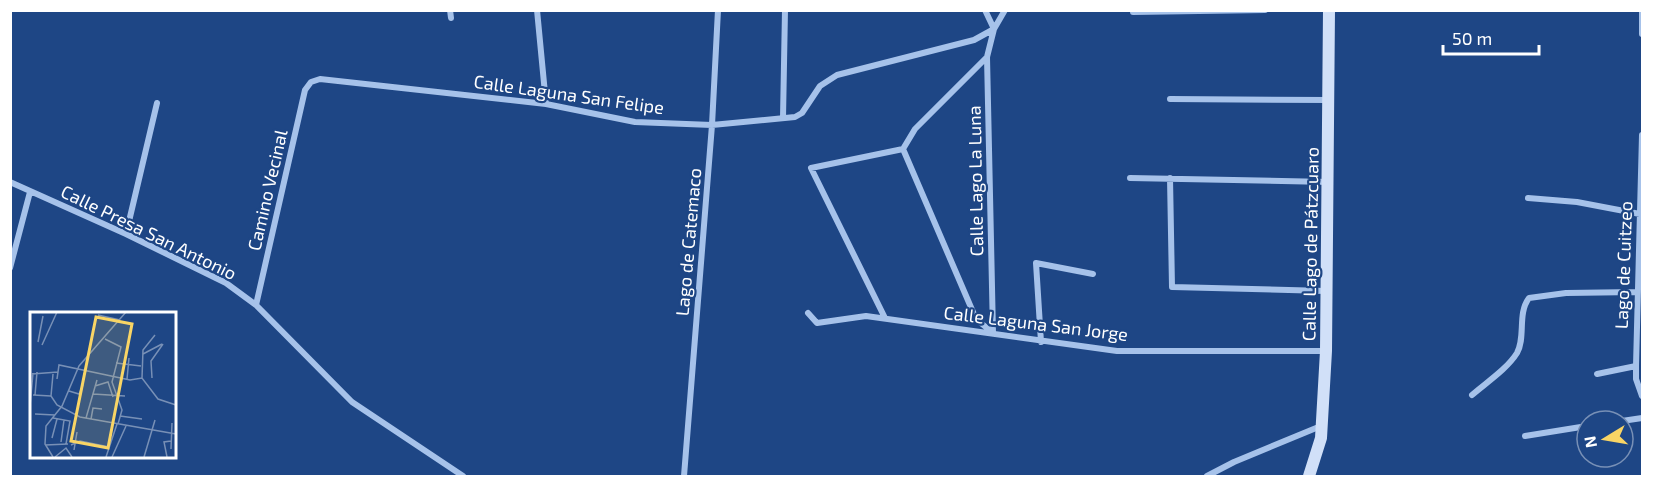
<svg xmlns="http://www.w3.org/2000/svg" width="1653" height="487" viewBox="0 0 1653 487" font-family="'Exo 2',sans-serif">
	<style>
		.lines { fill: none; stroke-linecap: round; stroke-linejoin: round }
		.street { stroke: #a6c2ea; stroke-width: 6 }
		.secondary { stroke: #d1e0f8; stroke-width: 12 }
		.labels { text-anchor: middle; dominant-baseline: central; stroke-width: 4.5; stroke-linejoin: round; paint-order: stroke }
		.street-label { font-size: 18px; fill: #fff; stroke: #1e4685 }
		.inset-road { fill: none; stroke: #7890b6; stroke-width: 1.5 }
		.view { fill: #f9d565; fill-opacity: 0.15; stroke: #f9d565; stroke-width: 3 }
		.inset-edge { fill: none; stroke: #fff; stroke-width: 3 }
	</style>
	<rect width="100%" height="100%" fill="#1e4685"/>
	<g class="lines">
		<path class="street" d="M 450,10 L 451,18
			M 537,10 L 546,104
			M 985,10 L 994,29 L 987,57 L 993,333
			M 1642,10 L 1642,34
			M 1133,12 L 1265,10
			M 1170,99 L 1329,100
			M 783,118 L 785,10
			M 1642,135 L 1636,366 L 1636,379 L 1642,396
			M 903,149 L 976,319 L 993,333
			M 1130,178 L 1329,182
			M 1170,178 L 1172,287 L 1326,291
			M 10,182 L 126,234 L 226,283 L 256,305 L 352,402 L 463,476
			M 1528,198 L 1577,202 L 1640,214
			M 126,234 L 157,103
			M 10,268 L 30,192
			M 256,305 L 305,90 L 311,82 L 320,79 L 546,104 L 635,122 L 712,125 L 795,117 L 802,113 L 820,86 L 837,75 L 974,40 L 994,29 L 1005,10
			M 808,313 L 817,323 L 866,316 L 1117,351 L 1326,351
			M 885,318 L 811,168 L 903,149 L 915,129 L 987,57
			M 1041,342 L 1036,263 L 1093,274
			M 1597,374 L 1636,366
			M 1472,395 C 1487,382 1507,369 1517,353 C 1526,337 1517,314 1529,298 L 1566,293 L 1636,292
			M 1622,421 L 1642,418
			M 1525,436 L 1587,426
			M 684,476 L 712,125 L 718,10
			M 1207,476 L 1234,462 L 1321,426"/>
		<path class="secondary" d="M 1309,476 L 1321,438 L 1326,351 L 1329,10"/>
	</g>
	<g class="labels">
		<g class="street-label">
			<text transform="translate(569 94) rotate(8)">Calle Laguna San Felipe</text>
			<text transform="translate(975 181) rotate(-91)">Calle Lago La Luna</text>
			<text transform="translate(267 190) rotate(-77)">Camino Vecinal</text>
			<text transform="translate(149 232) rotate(26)">Calle Presa San Antonio</text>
			<text transform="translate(688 242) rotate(-85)">Lago de Catemaco</text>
			<text transform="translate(1310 244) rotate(-89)">Calle Lago de Pátzcuaro</text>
			<text transform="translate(1623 265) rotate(-88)">Lago de Cuitzeo</text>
			<text transform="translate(1036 323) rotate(7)">Calle Laguna San Jorge</text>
		</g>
	</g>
	<g transform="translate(30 312)">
		<rect width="146" height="146" fill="#1e4685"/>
		<path class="inset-road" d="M 68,3 L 90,8M 75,27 L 91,35 L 82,70 L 92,98 L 88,112M 8,30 L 13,4M 12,33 L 27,0M 113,42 L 132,32M 86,51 L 111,54M 2,62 L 28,60M 112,66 L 113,38 L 125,23M 122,66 L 121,49 L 133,32M 27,67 L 29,53 L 100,68 L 112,66 L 128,87 L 146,93M 97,67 L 99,46M 65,74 L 78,70 L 83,85M 39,79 L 49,82 L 53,73M 63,82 L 95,84M 3,83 L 21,84M 5,83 L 7,60M 21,84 L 27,93 L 50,105 L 146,122M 21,84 L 23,62M 0,94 L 3,61M 5,102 L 25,103M 90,104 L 112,107M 23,106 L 40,109 L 36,132M 56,106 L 67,68M 61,107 L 63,96 L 72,97M 22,126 L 27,107M 31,130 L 34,108M 15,133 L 38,132M 41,133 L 50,129 L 79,135M 141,137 L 142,111M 44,138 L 47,120M 23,145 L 15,132 L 16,114 L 32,94 L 49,54 L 96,0M 25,145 L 36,136 L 42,145M 76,145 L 87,112M 82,145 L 96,114M 114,145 L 125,108M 137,145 L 134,130 L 141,129"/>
		<path class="view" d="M 66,5 L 102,12 L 78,136 L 41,129 Z"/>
		<rect width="146" height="146" class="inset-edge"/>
	</g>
	<rect width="1653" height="487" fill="none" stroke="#ffffff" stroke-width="24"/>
	<g transform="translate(1605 439) rotate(259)"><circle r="28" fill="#1e4685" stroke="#7890b6" stroke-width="1.5"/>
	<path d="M0-4.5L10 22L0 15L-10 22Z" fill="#f9d565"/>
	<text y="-9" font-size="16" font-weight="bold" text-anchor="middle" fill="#ffffff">N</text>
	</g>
	<path d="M1443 45v9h96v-9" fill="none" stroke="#ffffff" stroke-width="3"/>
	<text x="1452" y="45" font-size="18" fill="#ffffff" stroke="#1e4685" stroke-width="4.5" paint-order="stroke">50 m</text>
</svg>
